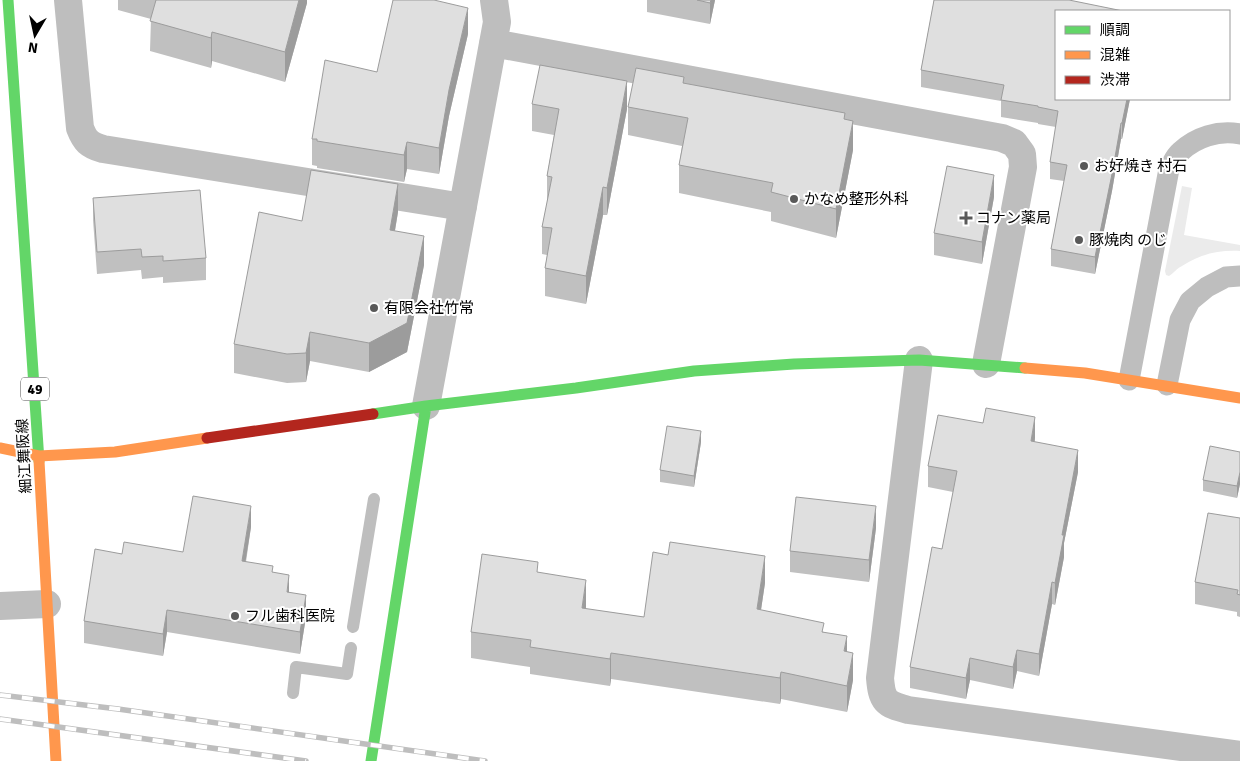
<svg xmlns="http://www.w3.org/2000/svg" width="1240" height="761" viewBox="0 0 1240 761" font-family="Signika,'Noto Sans JP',sans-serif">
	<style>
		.green { fill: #ebebeb }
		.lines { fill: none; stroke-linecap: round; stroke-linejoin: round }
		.stream { stroke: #bebebe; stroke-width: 12 }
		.lane { stroke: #bebebe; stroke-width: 21 }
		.street { stroke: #bebebe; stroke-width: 28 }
		.fast { stroke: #63d668; stroke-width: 11 }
		.slow { stroke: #ff974d; stroke-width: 11 }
		.jam { stroke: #b3261e; stroke-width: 11 }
		.rail-casing { stroke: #bebebe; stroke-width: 5.5 }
		.rail { stroke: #fff; stroke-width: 4; stroke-dasharray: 11; stroke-linecap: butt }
		.wall { fill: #c0c0c0 }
		.shaded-wall { fill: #9c9c9c }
		.building { fill: #dfdfdf; stroke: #9c9c9c }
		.poi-dot { fill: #595959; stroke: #fff; stroke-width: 2 }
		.labels { text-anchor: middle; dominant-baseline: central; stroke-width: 4; stroke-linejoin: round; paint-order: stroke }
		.shield { fill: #fff; stroke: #4c4c4c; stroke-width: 1 }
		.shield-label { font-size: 14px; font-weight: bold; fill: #000 }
		.poi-label { font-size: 15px; fill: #000; stroke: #fff; text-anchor: start }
		.street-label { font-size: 15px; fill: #000; stroke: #fff }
	</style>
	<rect width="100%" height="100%" fill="#fff"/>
	<path class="green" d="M 1182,186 L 1192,188 L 1184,235 L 1240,245 L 1240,251 C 1218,250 1201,254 1182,266 C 1177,268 1174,273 1169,276 L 1166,275 L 1165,271 Z"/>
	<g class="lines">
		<path class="stream" d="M 353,627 L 374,499
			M 293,693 L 296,667 L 347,674 L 351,648"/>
		<path class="lane" d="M 1129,380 L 1169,169 C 1172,164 1175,156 1180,152 C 1196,137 1218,130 1240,134
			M 1167,385 L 1180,320 L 1190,301 L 1207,287 L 1226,277 L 1240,276"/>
		<path class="street" d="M 68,0 L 80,128 C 85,141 89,145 103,149 L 463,207
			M 493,43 L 1002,138 L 1014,143 L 1022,154 L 1023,167 L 986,364
			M 919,360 L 880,678 C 882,701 885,704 908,710 L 1240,755
			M 426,406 L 497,22 L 494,0
			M 0,606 L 47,604"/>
		<path class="fast" d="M 8,0 L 39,461
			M 373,414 L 426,406 L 576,388 L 694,371 L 794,364 L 919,360 L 1025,368
			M 371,761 L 426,406"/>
		<path class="slow" d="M 1025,368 L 1085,373 L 1240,398
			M 0,448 L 39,456 L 115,452 L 207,438
			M 39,461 L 56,761"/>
		<path class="jam" d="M 207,438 L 373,414"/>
		<defs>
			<path id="rail" d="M 0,695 L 118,709 L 485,761
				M 0,719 L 306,761"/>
		</defs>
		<use href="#rail" class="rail-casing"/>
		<use href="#rail" class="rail"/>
	</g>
	<path class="wall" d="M 118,0 L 307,0 L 307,3 L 285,82 L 212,61 L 211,68 L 150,51 L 151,19 L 118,10 Z
		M 647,0 L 715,0 L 710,24 L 647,12 Z
		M 934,0 L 1056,99 L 1130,99 L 1122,139 L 1121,139 L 1112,191 L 1095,274 L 1051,266 L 1051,249 L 1064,181 L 1050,179 L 1050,162 L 1056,127 L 1038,124 L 1038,123 L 1001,117 L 1001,101 L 921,87 L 921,70 Z
		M 468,34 L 449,116 L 439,174 L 407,169 L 404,182 L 317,168 L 317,166 L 312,165 L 312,139 L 377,72 Z
		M 684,83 L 845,119 L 853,150 L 836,238 L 771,221 L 771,212 L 679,193 L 679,165 L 682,146 L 628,135 L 628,107 Z
		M 532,104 L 627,109 L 607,215 L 603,215 L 586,304 L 545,296 L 545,268 L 547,255 L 542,254 L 542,227 L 547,203 L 547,176 L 554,135 L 532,131 Z
		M 994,197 L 982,264 L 934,255 L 934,233 Z
		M 93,198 L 206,258 L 206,280 L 163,283 L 163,277 L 142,279 L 141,270 L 97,274 L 93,220 Z
		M 398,212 L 395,231 L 424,265 L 407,352 L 369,372 L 310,361 L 306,382 L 287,383 L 234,373 L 234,344 L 302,221 Z
		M 1035,438 L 1035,442 L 1078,472 L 1064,543 L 1064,557 L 1055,605 L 1052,604 L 1039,676 L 1017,671 L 1013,689 L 970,680 L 966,699 L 910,688 L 910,667 L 942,549 L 953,492 L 928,487 L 928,466 Z
		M 701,442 L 694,487 L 660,482 L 660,470 Z
		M 1240,452 L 1240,484 L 1237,498 L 1203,491 L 1203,480 Z
		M 1240,518 L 1240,617 L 1237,616 L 1237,612 L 1195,604 L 1195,582 Z
		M 251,527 L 246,562 L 273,572 L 289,593 L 306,617 L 300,654 L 167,632 L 163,656 L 84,643 L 84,621 L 122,554 L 183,552 Z
		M 876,528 L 869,582 L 790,572 L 790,551 Z
		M 538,572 L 586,607 L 586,609 L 644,617 L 765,583 L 761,610 L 824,632 L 853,680 L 847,712 L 781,699 L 780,704 L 611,679 L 610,686 L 530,674 L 530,667 L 471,658 L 471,632 Z"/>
	<path class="shaded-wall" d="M 299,0 L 307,0 L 307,3 L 285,82 L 285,52 Z
		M 711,0 L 715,0 L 710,24 L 710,3 Z
		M 468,8 L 468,34 L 449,116 L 439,174 L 439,148 L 449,90 Z
		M 212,32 L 212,61 L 211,68 L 211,38 Z
		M 627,81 L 627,109 L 607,215 L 607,188 Z
		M 1127,99 L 1130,99 L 1122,139 L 1122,123 Z
		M 853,121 L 853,150 L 836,238 L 836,209 Z
		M 1121,123 L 1121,139 L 1112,191 L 1095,274 L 1095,257 Z
		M 407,142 L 407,169 L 404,182 L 404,155 Z
		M 994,175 L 994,197 L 982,264 L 982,242 Z
		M 398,184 L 398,212 L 390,259 L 390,230 Z
		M 603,187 L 603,215 L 586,304 L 586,276 Z
		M 424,236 L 424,265 L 407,352 L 369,372 L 369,343 Z
		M 310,332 L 310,361 L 306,382 L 306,353 Z
		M 1035,417 L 1035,438 L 1031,463 L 1031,441 Z
		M 701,431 L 701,442 L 694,487 L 694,476 Z
		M 1078,450 L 1078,472 L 1064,543 L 1064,557 L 1055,605 L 1055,583 L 1062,535 Z
		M 1240,472 L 1240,484 L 1237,498 L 1237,486 Z
		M 251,506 L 251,527 L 242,583 L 242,561 Z
		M 876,506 L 876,528 L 869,582 L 869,560 Z
		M 765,556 L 765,583 L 757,636 L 757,609 Z
		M 289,575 L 289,597 L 287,592 Z
		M 586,580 L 586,607 L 582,635 L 582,608 Z
		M 1052,582 L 1052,604 L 1039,676 L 1039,654 Z
		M 306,595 L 306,617 L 300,654 L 300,632 Z
		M 167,610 L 167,632 L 163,656 L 163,634 Z
		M 847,636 L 847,663 L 844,651 Z
		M 1017,650 L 1017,671 L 1013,689 L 1013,667 Z
		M 611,653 L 611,679 L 610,686 L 610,659 Z
		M 853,653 L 853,680 L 847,712 L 847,686 Z
		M 970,658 L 970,680 L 966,699 L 966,678 Z
		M 781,672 L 781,699 L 780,704 L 780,678 Z"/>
	<path class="building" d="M 156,0 L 299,0 L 285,52 L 212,32 L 211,38 L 150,21 Z
		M 393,0 L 434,0 L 468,8 L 449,90 L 439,148 L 407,142 L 404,155 L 317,141 L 317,139 L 312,139 L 325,60 L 377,72 Z
		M 697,0 L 711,0 L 710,3 Z
		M 934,0 L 1069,0 L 1123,11 L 1056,11 L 1056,99 L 1127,99 L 1122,123 L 1121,123 L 1112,174 L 1095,257 L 1051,249 L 1067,165 L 1050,162 L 1058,111 L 1038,107 L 1038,106 L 1001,100 L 1004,85 L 921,70 Z
		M 540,65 L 627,81 L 607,188 L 603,187 L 586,276 L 545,268 L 552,228 L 542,227 L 552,177 L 547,176 L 559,109 L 532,104 Z
		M 636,68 L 684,77 L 683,83 L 845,113 L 844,119 L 853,121 L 836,209 L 771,192 L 773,183 L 679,165 L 688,118 L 628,107 Z
		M 947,166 L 994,175 L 982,242 L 934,233 Z
		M 311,170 L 398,184 L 390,230 L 424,236 L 407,323 L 369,343 L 310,332 L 306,353 L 287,354 L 234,344 L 259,212 L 302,221 Z
		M 200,190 L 206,258 L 163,261 L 163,256 L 142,257 L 141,249 L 97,252 L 93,198 Z
		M 986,408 L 1035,417 L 1031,441 L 1078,450 L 1062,535 L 1064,535 L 1055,583 L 1052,582 L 1039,654 L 1017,650 L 1013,667 L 970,658 L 966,678 L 910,667 L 932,547 L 942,549 L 957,471 L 928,466 L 938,415 L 983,423 Z
		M 667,426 L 701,431 L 694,476 L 660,470 Z
		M 1210,446 L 1240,452 L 1240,472 L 1237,486 L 1203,480 Z
		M 193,496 L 251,506 L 242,561 L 273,566 L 272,572 L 289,575 L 287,592 L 306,595 L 300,632 L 167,610 L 163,634 L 84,621 L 95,549 L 122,554 L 124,542 L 183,552 Z
		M 796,497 L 876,506 L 869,560 L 790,551 Z
		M 1208,513 L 1240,518 L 1240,595 L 1237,594 L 1238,590 L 1195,582 Z
		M 670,542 L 765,556 L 757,609 L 824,623 L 822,632 L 847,636 L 844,651 L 853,653 L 847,686 L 781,672 L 780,678 L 611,653 L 610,659 L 530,647 L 531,640 L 471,632 L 482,554 L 538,562 L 537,572 L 586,580 L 582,608 L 644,617 L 653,552 L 668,555 Z"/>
	<g class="poi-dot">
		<circle cx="1084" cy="166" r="5"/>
		<circle cx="794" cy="199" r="5"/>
		<path d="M963.5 210.5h5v5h5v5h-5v5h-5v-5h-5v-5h5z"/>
		<circle cx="1079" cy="240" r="5"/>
		<circle cx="374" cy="308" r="5"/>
		<circle cx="235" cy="616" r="5"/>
	</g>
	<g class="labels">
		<rect class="shield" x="21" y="377.5" width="28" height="23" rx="4"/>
		<g class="shield-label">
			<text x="35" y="389">49</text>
		</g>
		<g class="poi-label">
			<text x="1094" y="166">お好焼き 村石</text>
			<text x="804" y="199">かなめ整形外科</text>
			<text x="976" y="218">コナン薬局</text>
			<text x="1089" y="240">豚焼肉 のじ</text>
			<text x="384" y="308">有限会社竹常</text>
			<text x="245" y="616">フル歯科医院</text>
		</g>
		<g class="street-label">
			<text transform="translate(24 456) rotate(-93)">細江舞阪線</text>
		</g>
	</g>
	<rect x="1055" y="10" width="175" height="90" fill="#ffffff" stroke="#999999"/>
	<rect x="1065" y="26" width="25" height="8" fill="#63d668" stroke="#999999"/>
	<text x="1100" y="35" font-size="15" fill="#000000">順調</text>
	<rect x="1065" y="51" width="25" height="8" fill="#ff974d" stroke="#999999"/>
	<text x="1100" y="60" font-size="15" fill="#000000">混雑</text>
	<rect x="1065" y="76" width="25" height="8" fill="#b3261e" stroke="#999999"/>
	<text x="1100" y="85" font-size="15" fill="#000000">渋滞</text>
	<g transform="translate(35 35) rotate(189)" stroke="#ffffff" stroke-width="4" paint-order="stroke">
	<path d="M0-4L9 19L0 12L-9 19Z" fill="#000000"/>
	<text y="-8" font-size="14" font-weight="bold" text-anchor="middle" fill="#000000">N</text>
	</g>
</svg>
